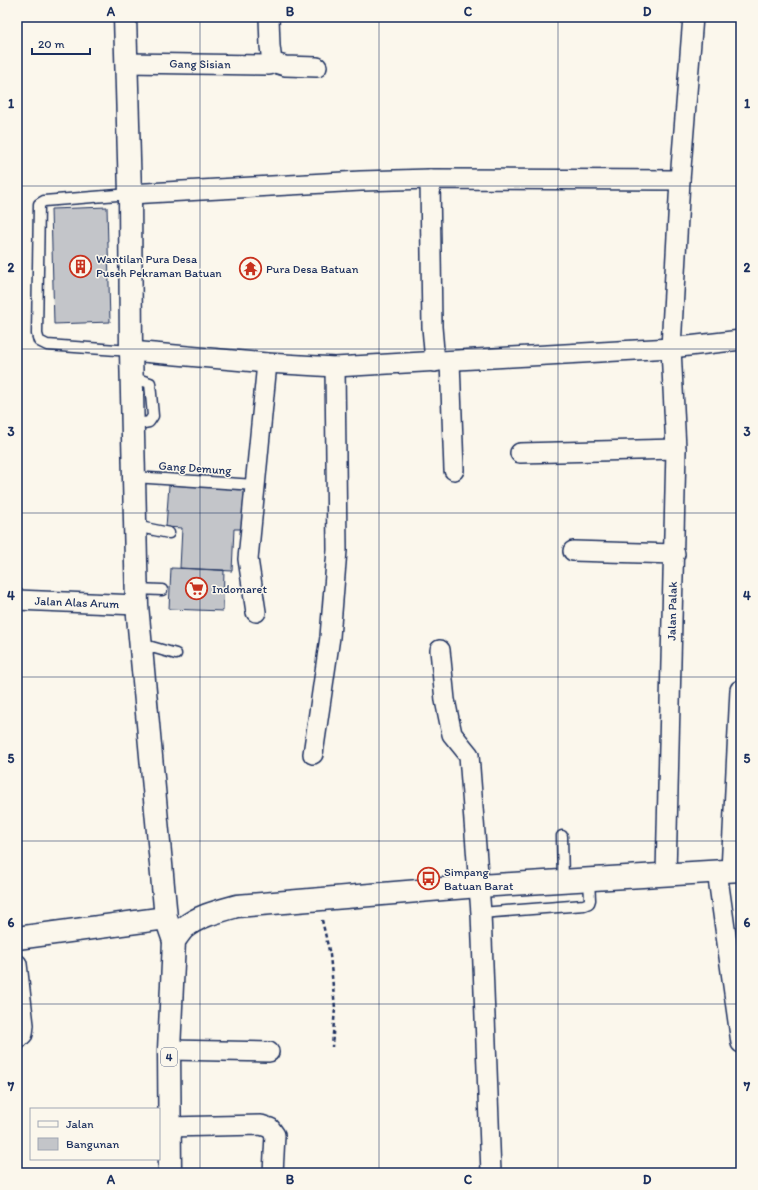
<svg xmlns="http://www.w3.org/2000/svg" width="758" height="1190" viewBox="0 0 758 1190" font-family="Itim,sans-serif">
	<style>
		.building { fill: #c3c5c9; stroke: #1b2f5e }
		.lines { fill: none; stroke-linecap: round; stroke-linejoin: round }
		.lane-casing { stroke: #1b2f5e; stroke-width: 13 }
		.street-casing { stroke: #1b2f5e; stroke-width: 22 }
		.secondary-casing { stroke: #1b2f5e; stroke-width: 25 }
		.highway-casing { stroke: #1b2f5e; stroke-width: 25 }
		.path { stroke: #1b2f5e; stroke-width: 2.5; stroke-dasharray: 4 3; stroke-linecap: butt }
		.lane { stroke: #fbf7ec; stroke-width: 10 }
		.street { stroke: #fbf7ec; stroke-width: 19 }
		.secondary { stroke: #fbf7ec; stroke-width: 22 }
		.highway { stroke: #fbf7ec; stroke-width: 22 }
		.grid { fill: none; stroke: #1b2f5e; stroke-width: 1; stroke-opacity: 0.55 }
		.labels { text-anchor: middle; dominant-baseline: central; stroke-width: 3; stroke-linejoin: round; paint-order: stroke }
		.shield { fill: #fbf7ec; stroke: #5e6b89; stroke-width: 1 }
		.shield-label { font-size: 11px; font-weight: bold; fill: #1b2f5e }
		.street-label { font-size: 12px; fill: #1b2f5e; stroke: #fbf7ec }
		.poi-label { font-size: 12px; fill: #1b2f5e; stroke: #fbf7ec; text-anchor: start }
		.neatline { fill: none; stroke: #1b2f5e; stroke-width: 1.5 }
		.grid-label { font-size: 13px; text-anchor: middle; font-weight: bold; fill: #1b2f5e }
	</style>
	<rect width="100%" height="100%" fill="#fbf7ec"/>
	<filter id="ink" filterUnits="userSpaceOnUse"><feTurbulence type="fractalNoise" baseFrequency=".025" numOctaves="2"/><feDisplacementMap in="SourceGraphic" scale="8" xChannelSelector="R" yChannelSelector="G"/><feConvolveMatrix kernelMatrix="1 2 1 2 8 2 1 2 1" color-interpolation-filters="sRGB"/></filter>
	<g filter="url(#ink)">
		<path class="building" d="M 107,207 L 110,322 L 54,324 L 51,209 Z
			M 169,485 L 247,489 L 246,529 L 234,529 L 232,571 L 180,568 L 182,528 L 166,527 Z
			M 171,568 L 224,570 L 223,611 L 169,609 Z"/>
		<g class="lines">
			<defs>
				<path id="lane" d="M 130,194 L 44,201 L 39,204 L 37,334 L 39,341 L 47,345 L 131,351
					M 131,377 L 150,383 L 153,416 L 149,422 L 133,425
					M 134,477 L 255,485
					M 135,526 L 169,533
					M 137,589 L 162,590
					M 141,644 L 176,654
					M 562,836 L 563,880
					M 481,913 L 584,905 L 589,903 L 590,900 L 589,879"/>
				<g id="street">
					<path d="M 269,17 L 270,46 L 272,62 L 285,66 L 317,67"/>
					<path id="s1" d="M 127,63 L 269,65 L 272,62"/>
					<path d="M 430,179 L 432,327 L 435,362"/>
					<path d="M 130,194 L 361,181 L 430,179 L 680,180"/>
					<path d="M 131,351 L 267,363 L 335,367 L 671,348 L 741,340"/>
					<path d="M 450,361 L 454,470"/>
					<path d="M 520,453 L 676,449"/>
					<path d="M 573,551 L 675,554"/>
					<path id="s2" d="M 17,600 L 137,605"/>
					<path d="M 256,612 L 248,559 L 267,363"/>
					<path d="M 440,650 L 445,700 L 452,734 L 469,755 L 481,913 L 491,1173"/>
					<path d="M 313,754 L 330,637 L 337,550 L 335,367"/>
					<path d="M 717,871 L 741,1043"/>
					<path d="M 731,871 L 740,690"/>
					<path id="s3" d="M 666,874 L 676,449 L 671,348 L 680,180 L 693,17"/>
					<path d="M 17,964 L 24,1025 L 23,1034 L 17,1040"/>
					<path d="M 169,1050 L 269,1052"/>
					<path d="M 168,1127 L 261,1125 L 270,1128 L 275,1135 L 273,1173"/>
				</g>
				<path id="secondary" d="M 125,17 L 130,194 L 131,351 L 137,605 L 166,918 L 174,941
					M 17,938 L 166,918"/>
				<path id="highway" d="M 170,1173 L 169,1050 L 174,941 C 177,937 180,932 184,928 C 198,916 219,911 237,906 L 479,886 L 741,870"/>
			</defs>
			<use href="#lane" class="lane-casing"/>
			<use href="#street" class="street-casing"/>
			<use href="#secondary" class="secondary-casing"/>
			<use href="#highway" class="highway-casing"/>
			<path class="path" d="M 322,920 L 330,955 L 335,1008 L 332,1047"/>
			<use href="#lane" class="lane"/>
			<use href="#street" class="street"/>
			<use href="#secondary" class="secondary"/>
			<use href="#highway" class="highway"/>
		</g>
	</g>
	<path class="grid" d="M 200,17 L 200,1173M 379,17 L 379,1173M 558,17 L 558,1173M 17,186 L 741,186M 17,349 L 741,349M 17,513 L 741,513M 17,677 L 741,677M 17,841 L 741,841M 17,1004 L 741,1004"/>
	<defs>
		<symbol id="building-ring" viewBox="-11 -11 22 22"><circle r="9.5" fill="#fbf7ec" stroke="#c8321e" stroke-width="1.5"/><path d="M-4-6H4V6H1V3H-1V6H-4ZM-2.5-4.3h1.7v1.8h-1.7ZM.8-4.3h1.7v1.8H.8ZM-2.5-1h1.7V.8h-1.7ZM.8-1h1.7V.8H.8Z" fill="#c8321e"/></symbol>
		<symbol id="temple-ring" viewBox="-11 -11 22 22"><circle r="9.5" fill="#fbf7ec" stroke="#c8321e" stroke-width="1.5"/><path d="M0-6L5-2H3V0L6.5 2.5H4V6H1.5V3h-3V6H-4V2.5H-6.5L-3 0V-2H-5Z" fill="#c8321e"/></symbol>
		<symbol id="supermarket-ring" viewBox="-11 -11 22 22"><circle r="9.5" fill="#fbf7ec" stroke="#c8321e" stroke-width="1.5"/><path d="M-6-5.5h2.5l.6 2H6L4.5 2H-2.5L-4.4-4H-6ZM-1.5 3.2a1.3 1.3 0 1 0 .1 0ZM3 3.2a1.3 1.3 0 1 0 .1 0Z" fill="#c8321e"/></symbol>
		<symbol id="bus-ring" viewBox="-11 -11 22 22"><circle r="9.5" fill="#fbf7ec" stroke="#c8321e" stroke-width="1.5"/><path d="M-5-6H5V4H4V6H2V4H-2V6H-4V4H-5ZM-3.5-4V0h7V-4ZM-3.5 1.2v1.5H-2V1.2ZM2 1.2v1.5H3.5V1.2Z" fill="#c8321e"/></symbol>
	</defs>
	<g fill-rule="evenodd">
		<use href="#building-ring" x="68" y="254" width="25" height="25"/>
		<use href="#temple-ring" x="238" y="256" width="25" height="25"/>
		<use href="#supermarket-ring" x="184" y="576" width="25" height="25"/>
		<use href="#bus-ring" x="416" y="866" width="25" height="25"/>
	</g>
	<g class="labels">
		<rect class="shield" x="161" y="1048" width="16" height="18" rx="3"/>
		<g class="shield-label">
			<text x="169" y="1057">4</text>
		</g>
		<g class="street-label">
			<text stroke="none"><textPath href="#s1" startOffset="73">Gang Sisian</textPath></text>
			<text transform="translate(195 468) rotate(4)">Gang Demung</text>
			<text stroke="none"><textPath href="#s2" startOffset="60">Jalan Alas Arum</textPath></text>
			<text stroke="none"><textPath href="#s3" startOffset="263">Jalan Palak</textPath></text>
		</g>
		<g class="poi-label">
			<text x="96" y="259">Wantilan Pura Desa<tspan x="96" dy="14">Puseh Pekraman Batuan</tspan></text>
			<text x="266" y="269">Pura Desa Batuan</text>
			<text x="212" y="589">Indomaret</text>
			<text x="444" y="872">Simpang<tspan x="444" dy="14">Batuan Barat</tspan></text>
		</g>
	</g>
	<rect width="758" height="1190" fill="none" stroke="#fbf7ec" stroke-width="44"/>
	<rect x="30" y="1108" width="130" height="52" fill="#fbf7ec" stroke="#a1a7b3"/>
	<rect x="38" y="1121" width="20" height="6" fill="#fbf7ec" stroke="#a1a7b3"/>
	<text x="66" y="1128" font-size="12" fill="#1b2f5e">Jalan</text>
	<rect x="38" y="1138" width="20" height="12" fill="#c3c5c9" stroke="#a1a7b3"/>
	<text x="66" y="1148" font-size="12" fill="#1b2f5e">Bangunan</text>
	<path d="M32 48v6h58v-6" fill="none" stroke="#1b2f5e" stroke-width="2"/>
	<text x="38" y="48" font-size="12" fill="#1b2f5e" stroke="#fbf7ec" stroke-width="3" paint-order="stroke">20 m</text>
	<rect x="22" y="22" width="714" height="1146" class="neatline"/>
	<g class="grid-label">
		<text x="111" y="16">A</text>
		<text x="290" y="16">B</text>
		<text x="468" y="16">C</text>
		<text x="647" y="16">D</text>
		<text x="11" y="108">1</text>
		<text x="747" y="108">1</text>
		<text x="11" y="272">2</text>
		<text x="747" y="272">2</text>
		<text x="11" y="436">3</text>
		<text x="747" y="436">3</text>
		<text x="11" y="600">4</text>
		<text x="747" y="600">4</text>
		<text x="11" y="763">5</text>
		<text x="747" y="763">5</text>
		<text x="11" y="927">6</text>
		<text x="747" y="927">6</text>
		<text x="11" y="1091">7</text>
		<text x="747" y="1091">7</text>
		<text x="111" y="1184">A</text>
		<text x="290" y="1184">B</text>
		<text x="468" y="1184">C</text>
		<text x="647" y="1184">D</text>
	</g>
</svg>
